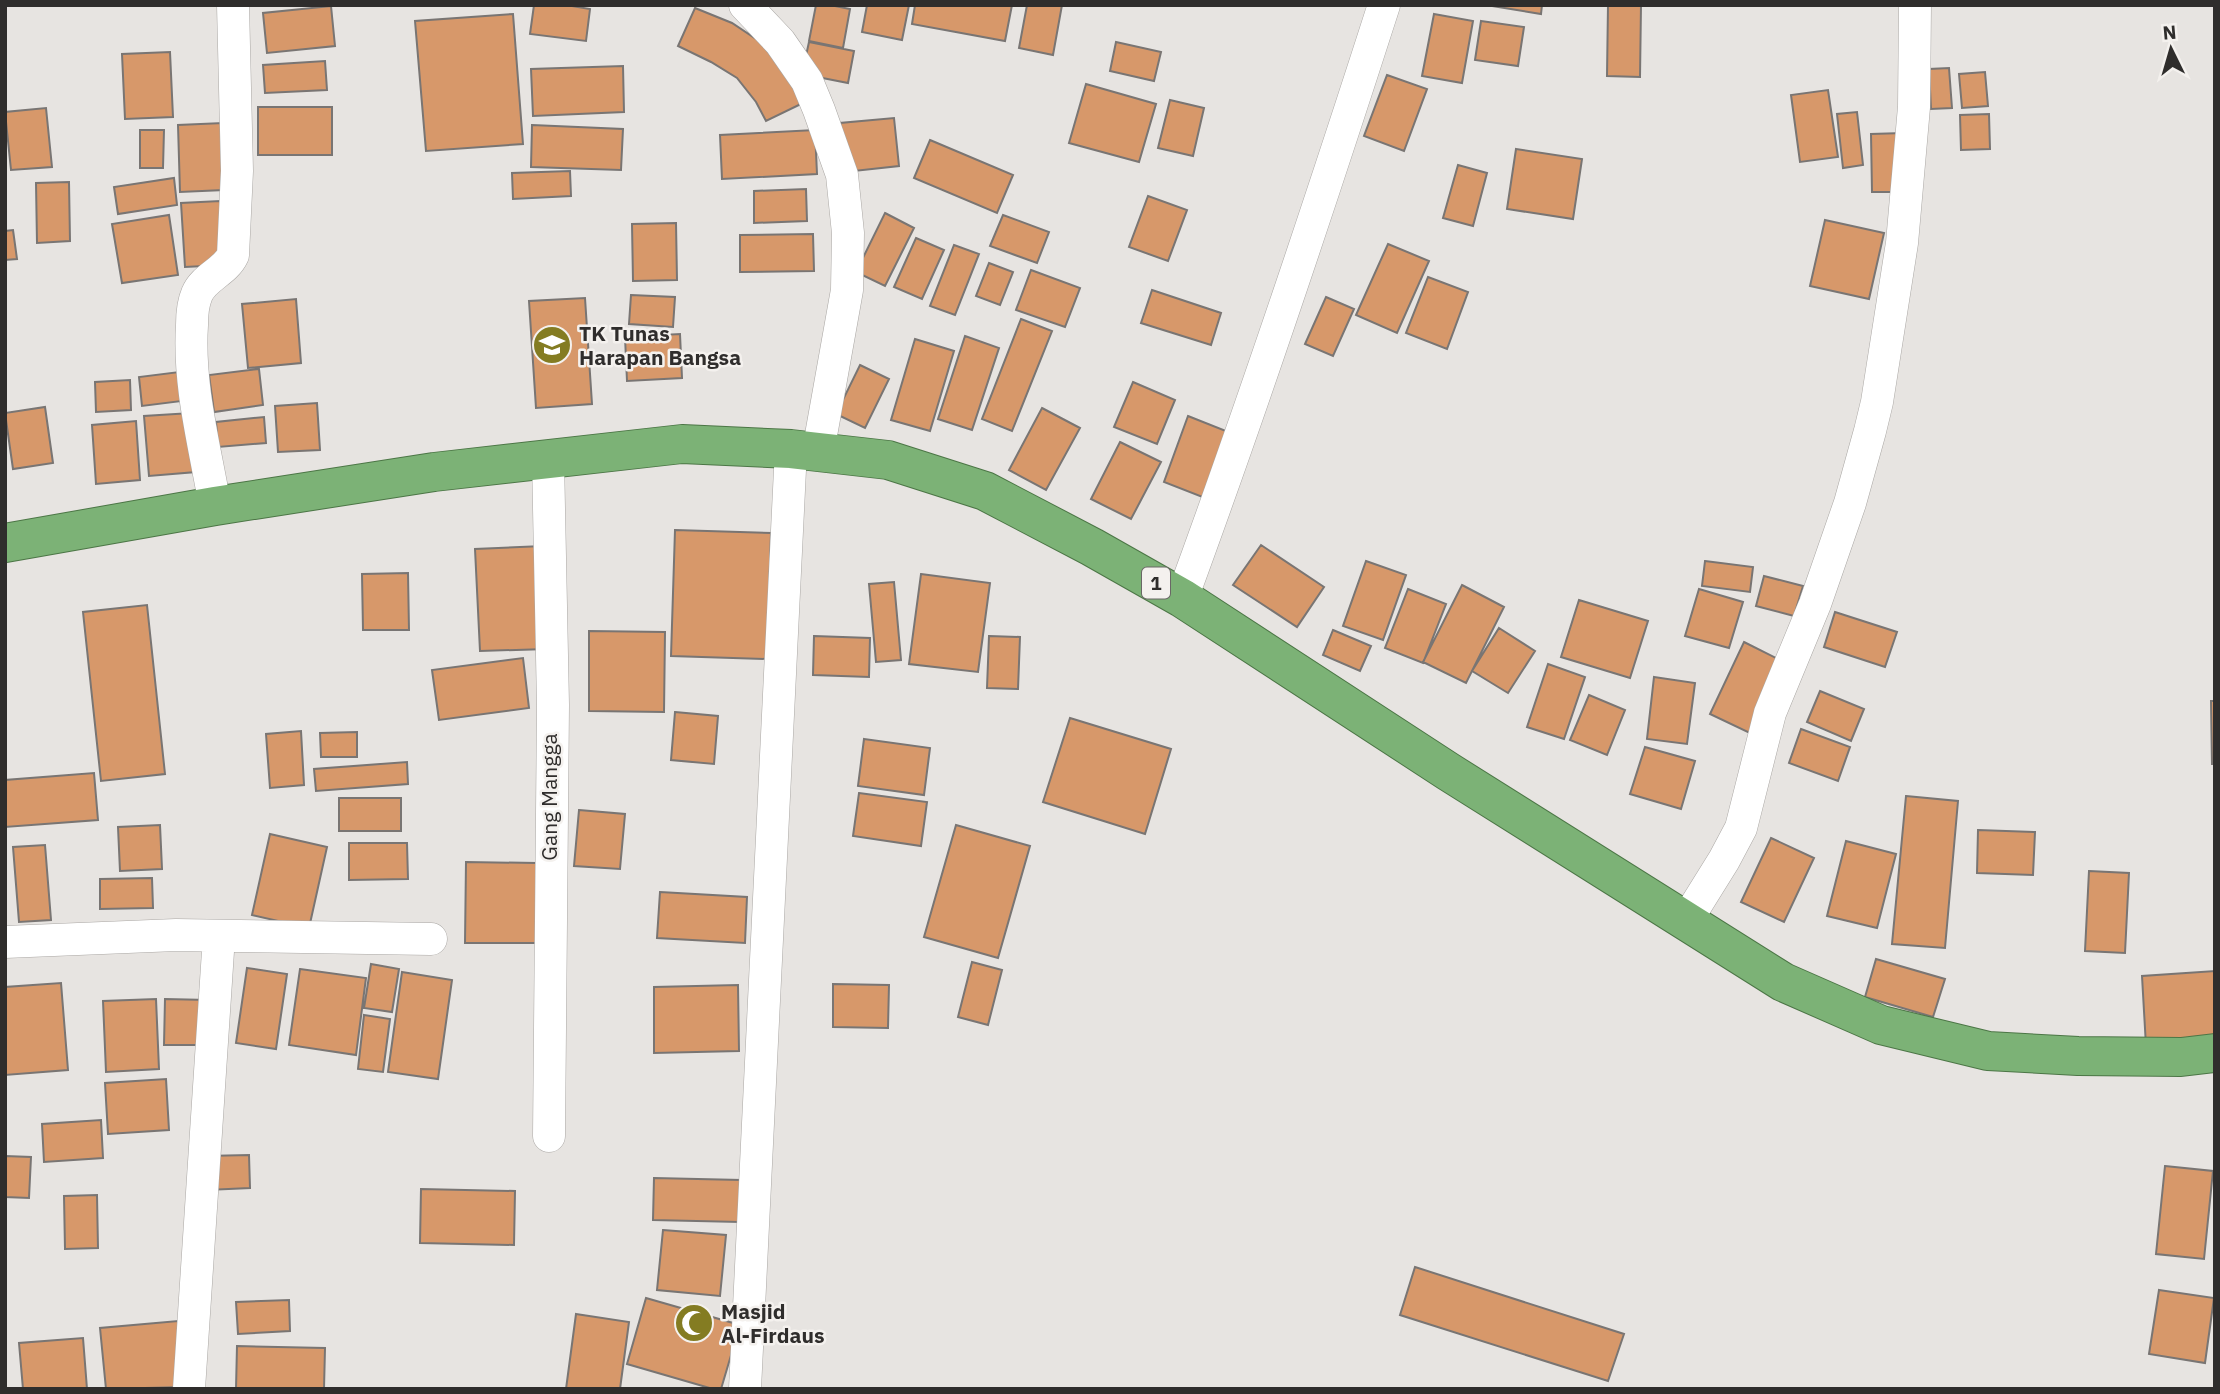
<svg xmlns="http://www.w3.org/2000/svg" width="2220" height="1394" viewBox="0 0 2220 1394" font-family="'IBM Plex Sans',sans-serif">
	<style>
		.building { fill: #d7986a; stroke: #797573; stroke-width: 2 }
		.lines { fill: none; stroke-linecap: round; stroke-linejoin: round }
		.minor-casing { stroke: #aaa7a4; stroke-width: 33 }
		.trunk-casing { stroke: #4c7646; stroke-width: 40 }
		.minor { stroke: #fff; stroke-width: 32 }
		.trunk { stroke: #7cb276; stroke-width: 38 }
		.labels { text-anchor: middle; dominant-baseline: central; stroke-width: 5; stroke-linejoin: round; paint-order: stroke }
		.shield { fill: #f4f1ee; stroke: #6a6866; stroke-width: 2 }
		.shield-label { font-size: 19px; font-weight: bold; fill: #2f2d2c }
		.poi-label { font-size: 21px; font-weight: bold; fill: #2f2d2c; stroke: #f4f1ee; text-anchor: start }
		.street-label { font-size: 21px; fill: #2f2d2c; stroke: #f4f1ee }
	</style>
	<rect width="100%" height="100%" fill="#e7e4e1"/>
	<path class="building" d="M 534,5 L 566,5 L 590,9 L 586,41 L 530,34 Z
		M 816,5 L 830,5 L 850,9 L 843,48 L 809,41 Z
		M 867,5 L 909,5 L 902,40 L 862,32 Z
		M 915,5 L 1012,5 L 1005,41 L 912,24 Z
		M 1027,5 L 1062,5 L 1053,55 L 1019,48 Z
		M 1486,5 L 1542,5 L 1541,14 Z
		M 1608,5 L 1641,5 L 1640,77 L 1607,76 Z
		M 331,6 L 335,46 L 267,53 L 263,13 Z
		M 695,8 L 732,23 L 759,41 L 788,75 L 805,102 L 766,121 L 756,102 L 737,78 L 711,62 L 678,46 Z
		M 513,14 L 523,144 L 426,151 L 415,21 Z
		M 1434,14 L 1473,21 L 1462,83 L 1422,76 Z
		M 1481,21 L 1524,27 L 1518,66 L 1475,60 Z
		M 809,42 L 854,51 L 848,83 L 802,74 Z
		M 1116,42 L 1161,52 L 1154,81 L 1110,71 Z
		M 170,52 L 173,117 L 125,119 L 122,54 Z
		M 325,61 L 327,90 L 265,93 L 263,65 Z
		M 623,66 L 624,112 L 533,116 L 531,69 Z
		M 1949,68 L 1952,108 L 1931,109 L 1929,69 Z
		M 1985,72 L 1988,106 L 1962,108 L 1959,74 Z
		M 1387,75 L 1427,89 L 1404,151 L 1364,136 Z
		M 1086,84 L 1156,104 L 1139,162 L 1069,143 Z
		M 1828,90 L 1838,157 L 1800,162 L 1791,95 Z
		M 1170,100 L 1204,108 L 1193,156 L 1158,148 Z
		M 258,107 L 332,107 L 332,155 L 258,155 Z
		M 46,108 L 52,167 L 11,170 L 5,112 Z
		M 1857,112 L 1863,165 L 1843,168 L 1837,114 Z
		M 1989,114 L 1990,149 L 1961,150 L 1960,115 Z
		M 894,118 L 899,166 L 845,172 L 840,123 Z
		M 223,123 L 224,190 L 180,192 L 178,125 Z
		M 532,125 L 623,129 L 621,170 L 531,167 Z
		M 140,130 L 164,130 L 163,168 L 140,168 Z
		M 815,130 L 817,174 L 722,179 L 720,135 Z
		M 1903,133 L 1904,192 L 1872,192 L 1871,134 Z
		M 930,140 L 1013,175 L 997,213 L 914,178 Z
		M 1516,149 L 1582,159 L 1573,219 L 1507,209 Z
		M 1458,165 L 1487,173 L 1473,226 L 1443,218 Z
		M 570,171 L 571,196 L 513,199 L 512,173 Z
		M 174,178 L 177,205 L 118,214 L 114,187 Z
		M 69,182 L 70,241 L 37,243 L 36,183 Z
		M 806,189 L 807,221 L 754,223 L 754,191 Z
		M 1148,196 L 1187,210 L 1168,261 L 1129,247 Z
		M 220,201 L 224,265 L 185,267 L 181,203 Z
		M 885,213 L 914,228 L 885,286 L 856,272 Z
		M 169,215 L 178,275 L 122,283 L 112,224 Z
		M 1003,215 L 1049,232 L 1037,263 L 990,246 Z
		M 1825,220 L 1884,233 L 1869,299 L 1810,286 Z
		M 676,223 L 677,280 L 633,281 L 632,224 Z
		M 13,230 L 17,259 L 5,260 L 5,231 Z
		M 813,234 L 814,271 L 740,272 L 740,235 Z
		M 916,238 L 944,250 L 922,299 L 894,287 Z
		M 1388,244 L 1429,261 L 1397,333 L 1356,315 Z
		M 954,245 L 979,254 L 955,315 L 930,306 Z
		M 989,263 L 1013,272 L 1000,305 L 976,296 Z
		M 1031,270 L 1080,288 L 1065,327 L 1016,310 Z
		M 1428,277 L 1468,292 L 1447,349 L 1406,333 Z
		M 1152,290 L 1221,313 L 1211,345 L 1141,323 Z
		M 631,295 L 675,297 L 673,327 L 629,324 Z
		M 1326,297 L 1354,309 L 1333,356 L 1305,344 Z
		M 585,298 L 592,404 L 536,408 L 529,301 Z
		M 296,299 L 301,363 L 248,368 L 242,304 Z
		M 1021,319 L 1052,331 L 1012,431 L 982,419 Z
		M 680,334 L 682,378 L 627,381 L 625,337 Z
		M 965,336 L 999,348 L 972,430 L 938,419 Z
		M 915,339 L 954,351 L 930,431 L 891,420 Z
		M 860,365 L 889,379 L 865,428 L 836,414 Z
		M 259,369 L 263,405 L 214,412 L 209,375 Z
		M 187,371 L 190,400 L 142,406 L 139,377 Z
		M 130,380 L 131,410 L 96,412 L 95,382 Z
		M 1133,382 L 1175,400 L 1157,444 L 1114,427 Z
		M 317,403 L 320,450 L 278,452 L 275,406 Z
		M 45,407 L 53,463 L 13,469 L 5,413 Z
		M 1042,408 L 1080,428 L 1046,490 L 1009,470 Z
		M 191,413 L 196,472 L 149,476 L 144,416 Z
		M 1188,416 L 1231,433 L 1205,498 L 1164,482 Z
		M 264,417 L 266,443 L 218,447 L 216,422 Z
		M 136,421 L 140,480 L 96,484 L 92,425 Z
		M 1120,442 L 1161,462 L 1131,519 L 1091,499 Z
		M 675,530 L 771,533 L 767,659 L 671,656 Z
		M 1261,545 L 1324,587 L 1297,627 L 1233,585 Z
		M 543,546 L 547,649 L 480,651 L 475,549 Z
		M 1366,561 L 1406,575 L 1383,640 L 1343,626 Z
		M 1705,561 L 1753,567 L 1750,592 L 1702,586 Z
		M 408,573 L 409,630 L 363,630 L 362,574 Z
		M 921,574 L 990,583 L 978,672 L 909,664 Z
		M 1764,576 L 1803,586 L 1794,616 L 1756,606 Z
		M 894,582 L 901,660 L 876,662 L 869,584 Z
		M 1462,585 L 1504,607 L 1466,683 L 1423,662 Z
		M 1408,589 L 1446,604 L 1423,663 L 1385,648 Z
		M 1699,589 L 1743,602 L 1729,648 L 1685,636 Z
		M 1579,600 L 1648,621 L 1630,678 L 1561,657 Z
		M 147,605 L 165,774 L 101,781 L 83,612 Z
		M 1835,612 L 1897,632 L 1885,667 L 1824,647 Z
		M 1499,628 L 1535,651 L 1508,693 L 1472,671 Z
		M 1333,630 L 1371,646 L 1360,671 L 1323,655 Z
		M 589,631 L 665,632 L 664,712 L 589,711 Z
		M 814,636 L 870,638 L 869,677 L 813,675 Z
		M 989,636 L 1020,637 L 1018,689 L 987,688 Z
		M 1744,642 L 1788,664 L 1754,735 L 1710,714 Z
		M 523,658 L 529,708 L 439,720 L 432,670 Z
		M 1548,664 L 1585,677 L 1564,739 L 1527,727 Z
		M 1654,677 L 1695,683 L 1687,744 L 1647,739 Z
		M 1820,691 L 1864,709 L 1851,741 L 1807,722 Z
		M 1589,695 L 1625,710 L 1607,755 L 1570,740 Z
		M 2211,701 L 2215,701 L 2215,764 L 2212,764 Z
		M 675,712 L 718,716 L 714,764 L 671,760 Z
		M 1070,718 L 1171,749 L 1145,834 L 1043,802 Z
		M 1801,729 L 1850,747 L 1838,781 L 1789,763 Z
		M 301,731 L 304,785 L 270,788 L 266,734 Z
		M 357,732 L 357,757 L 321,757 L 320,733 Z
		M 864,739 L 930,748 L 924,795 L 858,786 Z
		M 1645,747 L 1695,761 L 1681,809 L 1630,794 Z
		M 407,762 L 408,784 L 316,791 L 314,769 Z
		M 94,773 L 98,820 L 5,827 L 5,780 Z
		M 859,793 L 927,802 L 921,846 L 853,836 Z
		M 1906,796 L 1958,801 L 1945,948 L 1892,944 Z
		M 339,798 L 401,798 L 401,831 L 339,831 Z
		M 579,810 L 625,814 L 620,869 L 574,866 Z
		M 160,825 L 162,869 L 120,871 L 118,827 Z
		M 956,825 L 1030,846 L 998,958 L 924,937 Z
		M 1978,830 L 2035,832 L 2033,875 L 1977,873 Z
		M 270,834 L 327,847 L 309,928 L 252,915 Z
		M 1771,838 L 1814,858 L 1784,922 L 1741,902 Z
		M 1846,841 L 1896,854 L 1877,928 L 1827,916 Z
		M 349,843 L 407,843 L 408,879 L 349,880 Z
		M 45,845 L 51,920 L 19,922 L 13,847 Z
		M 466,862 L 536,863 L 536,943 L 465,943 Z
		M 2089,871 L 2129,873 L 2125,953 L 2085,951 Z
		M 152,878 L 153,908 L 100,909 L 100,879 Z
		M 660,892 L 747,897 L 745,943 L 657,938 Z
		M 1876,959 L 1945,979 L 1933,1017 L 1865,997 Z
		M 972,962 L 1002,970 L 988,1025 L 958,1017 Z
		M 371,964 L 399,969 L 392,1012 L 364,1008 Z
		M 247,968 L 287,974 L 276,1049 L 236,1043 Z
		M 300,969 L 366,978 L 356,1055 L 289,1045 Z
		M 2215,971 L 2215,1041 L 2146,1046 L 2142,976 Z
		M 402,972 L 452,980 L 438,1079 L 388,1072 Z
		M 61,983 L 68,1070 L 5,1075 L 5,987 Z
		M 833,984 L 889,985 L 888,1028 L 833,1027 Z
		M 738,985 L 739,1051 L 654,1053 L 654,987 Z
		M 156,999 L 159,1069 L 106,1072 L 103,1001 Z
		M 165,999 L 208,1000 L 208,1045 L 164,1045 Z
		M 364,1015 L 390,1019 L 383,1072 L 358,1069 Z
		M 166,1079 L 169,1130 L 108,1134 L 105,1083 Z
		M 101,1120 L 103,1158 L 44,1162 L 42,1124 Z
		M 249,1155 L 250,1188 L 207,1190 L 205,1156 Z
		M 5,1156 L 31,1157 L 29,1198 L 5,1197 Z
		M 2165,1166 L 2213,1171 L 2204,1259 L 2156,1254 Z
		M 654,1178 L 741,1180 L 740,1222 L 653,1220 Z
		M 421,1189 L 515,1191 L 514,1245 L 420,1243 Z
		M 97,1195 L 98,1248 L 65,1249 L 64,1196 Z
		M 663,1230 L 726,1235 L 720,1296 L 657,1290 Z
		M 1415,1267 L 1624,1334 L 1608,1381 L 1400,1315 Z
		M 2159,1290 L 2214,1298 L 2205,1363 L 2149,1354 Z
		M 646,1298 L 740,1325 L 721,1389 L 713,1389 L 627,1364 Z
		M 289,1300 L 290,1331 L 238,1334 L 236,1302 Z
		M 576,1314 L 629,1322 L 620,1389 L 566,1389 Z
		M 178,1321 L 184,1387 L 106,1389 L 100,1328 Z
		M 83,1338 L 87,1389 L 23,1389 L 19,1343 Z
		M 237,1346 L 325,1348 L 324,1389 L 236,1389 Z"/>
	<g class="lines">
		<defs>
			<path id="minor" d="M 745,5 L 780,42 L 807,81 L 819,110 L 842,175 L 848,233 L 847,290 L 818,452
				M 548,459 L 553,705 L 549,1136
				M 215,506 C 205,447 188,386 192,325 C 192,315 193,303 197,294 C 204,277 225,272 233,255 L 237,171 L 233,5
				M 1182,598 C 1254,402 1320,204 1384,5
				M 1686,921 L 1724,860 L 1741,828 L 1770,713 L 1815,604 L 1850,503 L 1870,431 L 1877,402 L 1902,243 L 1914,107 L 1915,5
				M 5,942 L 176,935 L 431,939
				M 189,1389 L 219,936
				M 745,1389 L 791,449"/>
			<path id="trunk" d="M 5,543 L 215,506 L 434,472 L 682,444 L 791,449 L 888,460 L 985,491 L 1092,547 L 1182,598 L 1449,772 L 1783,982 L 1881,1025 L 1988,1051 L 2078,1056 L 2181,1057 L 2215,1053"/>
		</defs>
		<use href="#minor" class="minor-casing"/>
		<use href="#trunk" class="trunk-casing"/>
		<use href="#minor" class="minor"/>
		<use href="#trunk" class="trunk"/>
	</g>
	<defs>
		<symbol id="school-disc" viewBox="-11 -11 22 22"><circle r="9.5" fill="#847c22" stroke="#f4f1ee"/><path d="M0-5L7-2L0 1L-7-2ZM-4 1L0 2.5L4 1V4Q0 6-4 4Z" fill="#fff"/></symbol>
		<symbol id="mosque-disc" viewBox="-11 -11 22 22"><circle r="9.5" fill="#847c22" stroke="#f4f1ee"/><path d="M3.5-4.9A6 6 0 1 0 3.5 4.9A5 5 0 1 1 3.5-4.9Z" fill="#fff"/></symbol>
	</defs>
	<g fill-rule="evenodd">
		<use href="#school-disc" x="530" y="323" width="44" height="44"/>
		<use href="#mosque-disc" x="672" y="1301" width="44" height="44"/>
	</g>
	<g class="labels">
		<rect class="shield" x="1142" y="567.5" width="28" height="31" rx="5"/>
		<g class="shield-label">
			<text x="1156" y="583">1</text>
		</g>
		<g class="poi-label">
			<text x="579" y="333">TK Tunas<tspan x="579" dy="24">Harapan Bangsa</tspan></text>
			<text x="721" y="1311">Masjid<tspan x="721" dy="24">Al-Firdaus</tspan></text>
		</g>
		<g class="street-label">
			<text transform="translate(549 797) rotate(-90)">Gang Mangga</text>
		</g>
	</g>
	<rect width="2220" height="1394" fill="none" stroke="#2f2d2c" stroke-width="14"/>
	<g transform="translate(2171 49) rotate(355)" stroke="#f4f1ee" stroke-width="5" paint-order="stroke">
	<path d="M0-5L12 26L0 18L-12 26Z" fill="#2f2d2c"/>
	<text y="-10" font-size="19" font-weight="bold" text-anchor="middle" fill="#2f2d2c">N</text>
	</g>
</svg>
